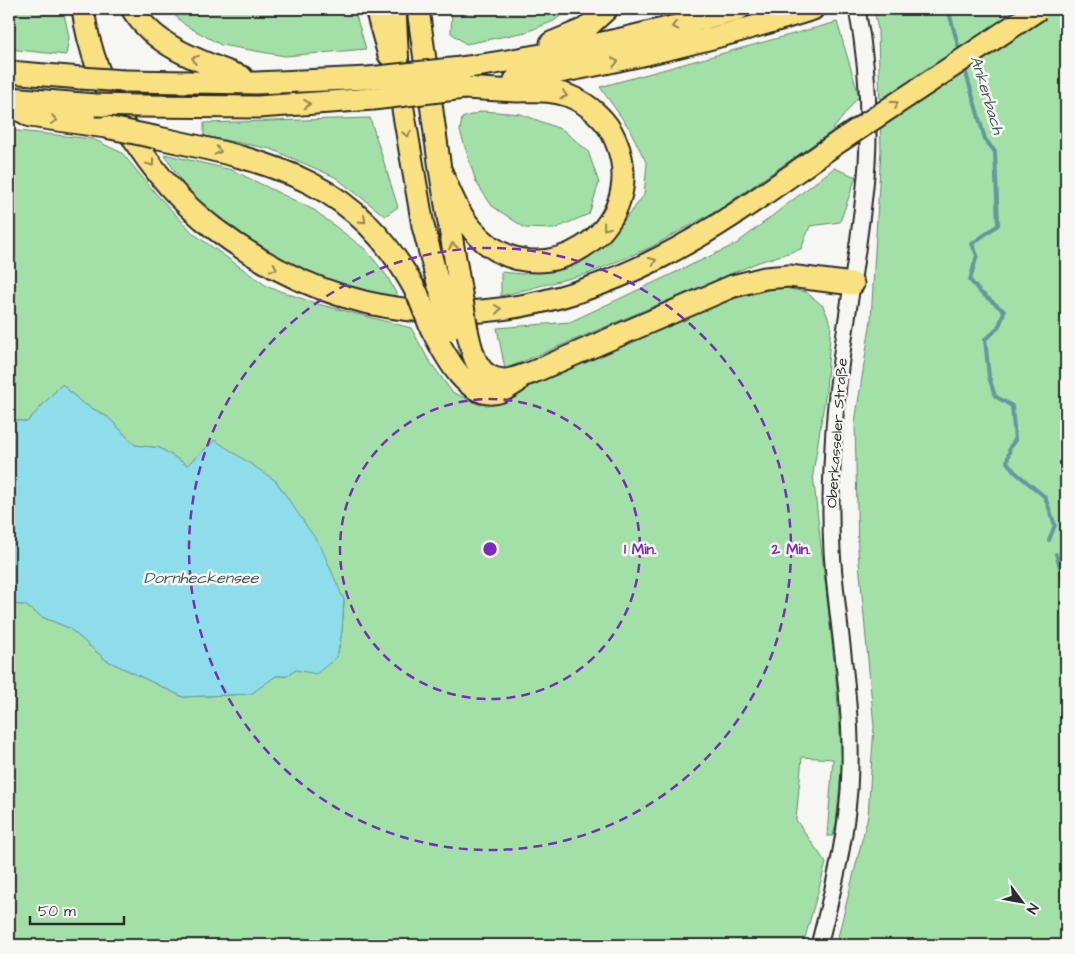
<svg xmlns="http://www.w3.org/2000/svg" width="1075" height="954" viewBox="0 0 1075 954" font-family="'Architects Daughter',sans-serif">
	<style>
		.green { fill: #a3e0a8; stroke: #67866a }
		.water { fill: #8dddea; stroke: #66969e }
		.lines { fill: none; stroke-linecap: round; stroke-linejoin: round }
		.stream { stroke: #66969e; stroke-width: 4 }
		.minor-casing { stroke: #2b2b2b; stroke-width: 19 }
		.highway-casing { stroke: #2b2b2b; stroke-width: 25 }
		.minor { stroke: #f6f6f2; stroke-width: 15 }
		.highway { stroke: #f9e181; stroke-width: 21 }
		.highway-bridge-casing { stroke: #2b2b2b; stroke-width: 25; stroke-linecap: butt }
		.highway-bridge { stroke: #f9e181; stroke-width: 21 }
		.oneway { stroke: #928656 }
		.ring { fill: none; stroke: #7b2cbf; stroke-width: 2.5; stroke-dasharray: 9 6 }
		.labels { text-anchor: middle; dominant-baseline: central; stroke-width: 5; stroke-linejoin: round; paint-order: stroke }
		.street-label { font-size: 15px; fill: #2b2b2b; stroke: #f6f6f2 }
		.water-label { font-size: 16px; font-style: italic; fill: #44585b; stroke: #f6f6f2 }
		.centre { fill: #7b2cbf; stroke: #f6f6f2; stroke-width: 2.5 }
		.ring-label { font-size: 15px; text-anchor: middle; font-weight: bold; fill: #7b2cbf; stroke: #f6f6f2; stroke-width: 5; stroke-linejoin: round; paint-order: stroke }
	</style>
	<rect width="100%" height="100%" fill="#f6f6f2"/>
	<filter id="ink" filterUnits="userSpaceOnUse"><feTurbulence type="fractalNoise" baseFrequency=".02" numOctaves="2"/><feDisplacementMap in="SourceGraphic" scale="10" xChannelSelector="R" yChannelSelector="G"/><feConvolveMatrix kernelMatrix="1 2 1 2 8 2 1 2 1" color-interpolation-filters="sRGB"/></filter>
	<g filter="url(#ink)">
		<path class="green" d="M 9,9 L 63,9 L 69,37 L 66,55 L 9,49 Z
			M 168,9 L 354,9 L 366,49 L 285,56 L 221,45 L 185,25 Z
			M 452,9 L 569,9 L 554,21 L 526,32 L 466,44 L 451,33 Z
			M 874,9 L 1066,9 L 1066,945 L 836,945 L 868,816 L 874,726 L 858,551 L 855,422 L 871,320 L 881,150 L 878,30 Z
			M 837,22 L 859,96 L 831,132 L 720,209 L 649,248 L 590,273 L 501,296 L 501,272 L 522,274 L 554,268 L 592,251 L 620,226 L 644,195 L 647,164 L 629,128 L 600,87 Z
			M 483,111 L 521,114 L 563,130 L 588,151 L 599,183 L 589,214 L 554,229 L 525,228 L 492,206 L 476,182 L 460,131 L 462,118 Z
			M 370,118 L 398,207 L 385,216 L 335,177 L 271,149 L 204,136 L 204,123 Z
			M 9,130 L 93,139 L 122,153 L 157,195 L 194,234 L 268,287 L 318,304 L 411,328 L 428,359 L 452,392 L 480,405 L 531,386 L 718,303 L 779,287 L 806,292 L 823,306 L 831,324 L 826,391 L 813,474 L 836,679 L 842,762 L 836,824 L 833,836 L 827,836 L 833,759 L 802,757 L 796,820 L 826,863 L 803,945 L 9,945 L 9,604 L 25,605 L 42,617 L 69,628 L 106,660 L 183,697 L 250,694 L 276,676 L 287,676 L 296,670 L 337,657 L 342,631 L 344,600 L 297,513 L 276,481 L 187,465 L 160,448 L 135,445 L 108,417 L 81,402 L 62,384 L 27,422 L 9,419 Z
			M 164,154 L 232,170 L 314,210 L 366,250 L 387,276 L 399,299 L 321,279 L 237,241 L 195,203 Z
			M 834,168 L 856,177 L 840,222 L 810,226 L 801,249 L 759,262 L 505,369 L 497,328 L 570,322 L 736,244 Z"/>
		<path class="water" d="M 62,384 L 81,402 L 108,417 L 135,445 L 160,448 L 187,465 L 215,440 L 276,481 L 321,547 L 344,600 L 342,631 L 337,657 L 316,674 L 296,670 L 287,676 L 276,676 L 251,694 L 183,697 L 106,660 L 69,628 L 42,617 L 25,605 L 9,604 L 9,419 L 27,422 Z"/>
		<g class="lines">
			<path class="stream" d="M 948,9 L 960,52
				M 964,66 L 985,139 L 995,152 L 998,225 L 972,244 L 977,255 L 970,280 L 980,292 L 1004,311 C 1001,325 997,331 985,339 L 989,377 L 995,396 L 1012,406 L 1015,440 L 1010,447 L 1007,462 L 1015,472 L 1045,497 L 1055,525 L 1049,540
				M 1056,554 L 1066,588"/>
			<defs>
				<path id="minor" d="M 819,945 C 834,887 849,829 850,768 C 852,695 837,624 832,551 C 830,516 831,482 833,447 C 837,352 860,259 867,164 C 870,113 867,60 857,9"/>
				<path id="highway" d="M 83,9 C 94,91 149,179 215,229 C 353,334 508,335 659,258 C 723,226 781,182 840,141
					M 132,9 C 156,48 202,62 242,77
					M 376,9 L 389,55
					M 395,9 L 399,86 L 423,226 L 441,294
					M 418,9 L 440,169 L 461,294
					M 551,43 L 585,29 L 607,9
					M 461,68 C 555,55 648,35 739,9
					M 9,72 L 81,78
					M 515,80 C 616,63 715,40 813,9
					M 124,81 L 256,83 L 369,78
					M 9,98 L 95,105
					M 9,104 L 30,116 L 106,127
					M 138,106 L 258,107 L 373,99
					M 154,137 C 271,162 357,178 418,295
					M 440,169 C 449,189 457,212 472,229 C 535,306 655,231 615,139 C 607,120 589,104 569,96 C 552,89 535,91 517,91 C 499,90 481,89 464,88
					M 431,328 C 443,351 466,401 499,392 C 505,390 511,386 517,382
					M 467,330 C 472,352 476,379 504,380 C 513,380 523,375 531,373 L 733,286 L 765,278 L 789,276 L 853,284"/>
			</defs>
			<use href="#minor" class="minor-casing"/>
			<use href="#highway" class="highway-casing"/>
			<use href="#minor" class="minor"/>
			<use href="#highway" class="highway"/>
			<defs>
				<path id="highway-bridge" d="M 81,78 L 124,81
					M 369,78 L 461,68
					M 373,99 L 464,88
					M 95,105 L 138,106
					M 106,127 L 154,137
					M 840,141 L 1039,9
					M 441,294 L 450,329
					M 461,294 L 467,330
					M 418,295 L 431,328"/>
			</defs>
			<use href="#highway-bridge" class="highway-bridge-casing"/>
			<use href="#highway-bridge" class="highway-bridge"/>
		</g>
		<defs><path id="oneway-chevron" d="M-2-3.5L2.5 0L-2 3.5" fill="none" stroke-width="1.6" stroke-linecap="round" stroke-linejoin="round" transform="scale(1.25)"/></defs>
		<g class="oneway">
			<use href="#oneway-chevron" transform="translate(675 26) rotate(166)"/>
			<use href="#oneway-chevron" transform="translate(195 59) rotate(-158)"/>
			<use href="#oneway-chevron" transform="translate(615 62) rotate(-11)"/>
			<use href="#oneway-chevron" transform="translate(564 95) rotate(18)"/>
			<use href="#oneway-chevron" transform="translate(307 104) rotate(-3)"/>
			<use href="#oneway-chevron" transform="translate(895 104) rotate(-34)"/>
			<use href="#oneway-chevron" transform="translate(54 120) rotate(8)"/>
			<use href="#oneway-chevron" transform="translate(407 134) rotate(80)"/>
			<use href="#oneway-chevron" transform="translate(218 151) rotate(14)"/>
			<use href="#oneway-chevron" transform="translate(151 163) rotate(55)"/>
			<use href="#oneway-chevron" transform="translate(363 220) rotate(43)"/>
			<use href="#oneway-chevron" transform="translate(606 227) rotate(128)"/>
			<use href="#oneway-chevron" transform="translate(453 246) rotate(-99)"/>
			<use href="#oneway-chevron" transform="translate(653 261) rotate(-25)"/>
			<use href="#oneway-chevron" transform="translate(274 268) rotate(27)"/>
			<use href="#oneway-chevron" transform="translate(498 309) rotate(-8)"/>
		</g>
	</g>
	<g class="ring">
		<circle cx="490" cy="549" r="150"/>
		<circle cx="490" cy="549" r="301"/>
	</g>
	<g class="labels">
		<g class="street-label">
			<text transform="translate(837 433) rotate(-86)">Oberkasseler Straße</text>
		</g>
		<g class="water-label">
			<text transform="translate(987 95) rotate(73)">Ankerbach</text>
			<text x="201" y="578">Dornheckensee</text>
		</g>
	</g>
	<circle cx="490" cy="549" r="8" class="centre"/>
	<g class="ring-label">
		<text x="640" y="554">1 Min.</text>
		<text x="791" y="554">2 Min.</text>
	</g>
	<rect width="1075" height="954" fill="none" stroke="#f6f6f2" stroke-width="30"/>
	<rect x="15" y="15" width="1045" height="924" fill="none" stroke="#2b2b2b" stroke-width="2" filter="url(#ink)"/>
	<g transform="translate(1022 902) rotate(122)" stroke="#f6f6f2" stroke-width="4" paint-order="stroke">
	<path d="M0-4L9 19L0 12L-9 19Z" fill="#2b2b2b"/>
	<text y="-8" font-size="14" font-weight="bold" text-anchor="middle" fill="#2b2b2b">N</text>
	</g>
	<path d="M30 916v8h94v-8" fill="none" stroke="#2b2b2b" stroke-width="2.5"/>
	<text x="38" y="916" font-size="15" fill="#2b2b2b" stroke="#f6f6f2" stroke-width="4" paint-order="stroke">50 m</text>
</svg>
